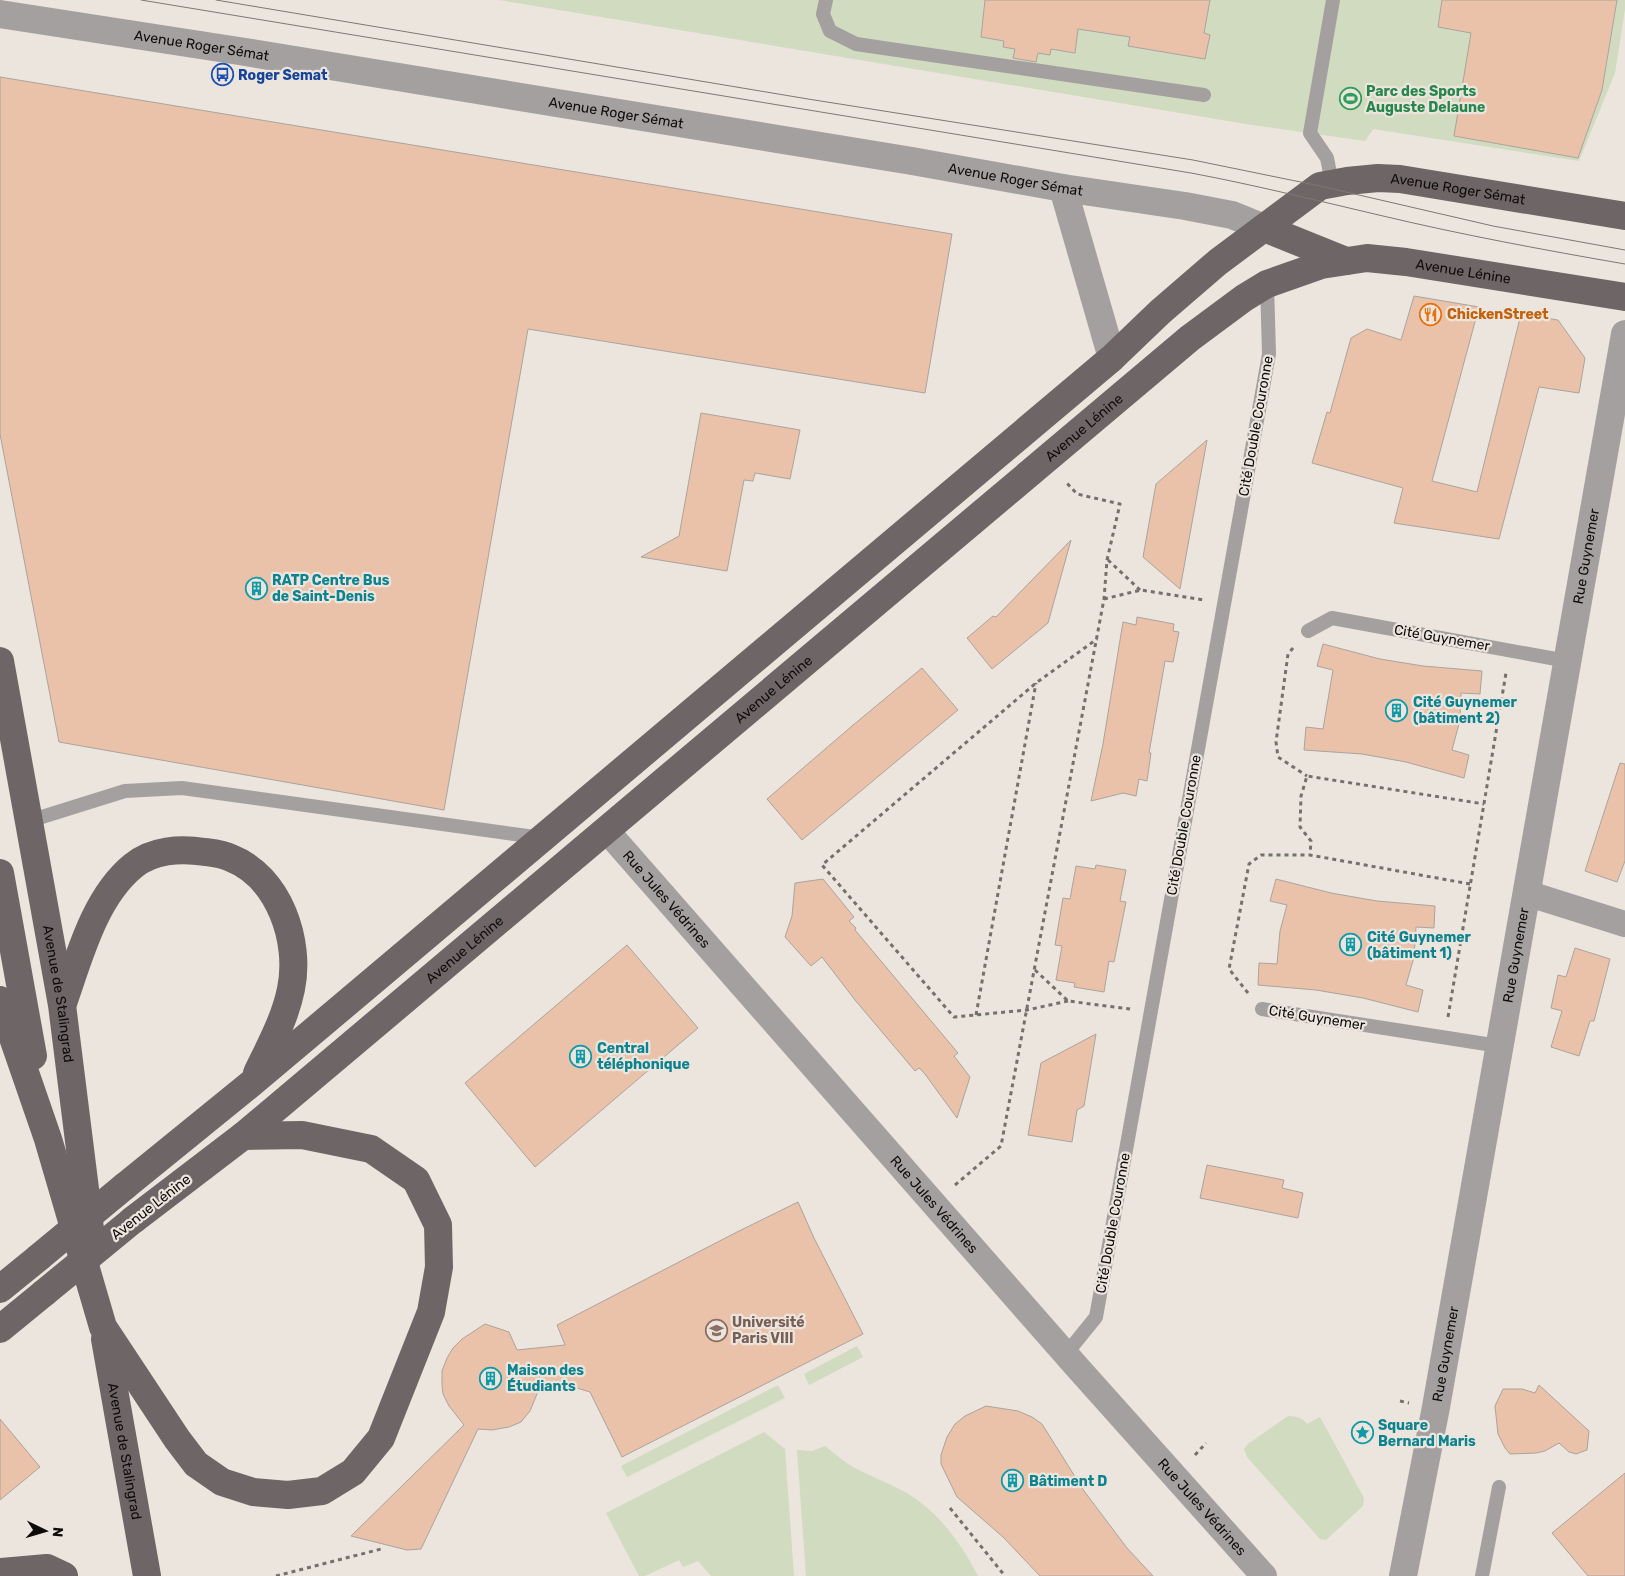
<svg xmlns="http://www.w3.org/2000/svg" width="1625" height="1576" viewBox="0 0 1625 1576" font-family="Rubik,sans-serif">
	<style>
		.green { fill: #d0dbc0 }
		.building { fill: #eac2a9; stroke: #aba39e }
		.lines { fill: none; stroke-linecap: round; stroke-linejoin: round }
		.path { stroke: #74706b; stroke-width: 3; stroke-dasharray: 4 4; stroke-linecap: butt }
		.service { stroke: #a4a0a0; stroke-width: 14 }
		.minor { stroke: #a4a0a0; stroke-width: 26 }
		.tertiary { stroke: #a4a0a0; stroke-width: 28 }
		.primary { stroke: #6e6666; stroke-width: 28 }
		.tram { stroke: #7c7873; stroke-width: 1 }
		.primary-bridge { stroke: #6e6666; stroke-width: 28 }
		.labels { text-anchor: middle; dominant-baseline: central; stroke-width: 4.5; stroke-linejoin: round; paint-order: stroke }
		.street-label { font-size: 14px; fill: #0e0c0a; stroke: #ebe5dd }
		.transit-label { font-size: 14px; font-weight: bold; fill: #164399; stroke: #ebe5dd; text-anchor: start }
		.leisure-label { font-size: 14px; font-weight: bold; fill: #27864d; stroke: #ebe5dd; text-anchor: start }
		.food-label { font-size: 14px; font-weight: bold; fill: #c56008; stroke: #ebe5dd; text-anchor: start }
		.culture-label { font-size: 14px; font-weight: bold; fill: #0d838f; stroke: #ebe5dd; text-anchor: start }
		.education-label { font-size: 14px; font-weight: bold; fill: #785e54; stroke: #ebe5dd; text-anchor: start }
	</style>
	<rect width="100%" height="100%" fill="#ebe5dd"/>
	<path class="green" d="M 499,0 L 1625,0 L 1625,9 L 1615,73 L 1579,161 L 1373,129 L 1365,141 L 1252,125 Z
		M 857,1346 L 863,1357 L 809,1385 L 804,1374 Z
		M 778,1385 L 785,1398 L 627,1477 L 621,1466 Z
		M 1288,1416 C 1296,1416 1303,1418 1307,1424 L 1320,1417 L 1364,1498 L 1363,1506 L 1326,1540 L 1320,1539 L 1247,1457 L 1244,1449 L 1248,1444 Z
		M 764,1432 L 785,1449 L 794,1576 L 711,1576 L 698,1561 L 683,1567 L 679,1560 L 645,1576 L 639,1576 L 606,1513 Z
		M 825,1446 C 834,1453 843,1461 853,1467 C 870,1476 888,1483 905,1492 C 938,1511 961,1543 978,1576 L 806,1576 L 797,1450 L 812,1451 Z"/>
	<path class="building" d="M 985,0 L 1210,0 L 1204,33 L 1210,35 L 1205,59 L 1128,46 L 1130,37 L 1078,29 L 1075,53 L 1051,49 L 1050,55 L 1038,53 L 1036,62 L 1013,58 L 1015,49 L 1003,47 L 1004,41 L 981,37 Z
		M 1442,0 L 1617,0 L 1602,90 L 1578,158 L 1454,136 L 1471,33 L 1438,27 Z
		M 0,77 L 952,234 L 925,393 L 528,329 L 444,810 L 59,742 L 0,434 Z
		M 1414,296 L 1479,307 L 1432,481 L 1477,492 L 1521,314 L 1558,320 L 1585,358 L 1579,393 L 1539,387 L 1499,539 L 1394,523 L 1403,488 L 1312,463 L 1327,412 L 1330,413 L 1351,338 L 1367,329 L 1401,340 Z
		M 701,413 L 800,430 L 790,479 L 755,473 L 753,481 L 744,480 L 727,571 L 641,557 L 679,536 Z
		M 1207,440 L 1180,589 L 1143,557 L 1156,484 Z
		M 1071,540 L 1048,623 L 992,669 L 967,638 L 993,616 L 996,617 Z
		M 1137,617 L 1174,624 L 1173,631 L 1179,632 L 1173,662 L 1165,661 L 1149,753 L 1151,753 L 1147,781 L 1139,779 L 1136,796 L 1123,793 L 1091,801 L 1103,744 L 1123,622 L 1136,625 Z
		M 1323,644 L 1380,659 L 1423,666 L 1482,671 L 1480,694 L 1461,693 L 1460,720 L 1452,750 L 1469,755 L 1464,778 L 1406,762 L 1362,754 L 1304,750 L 1306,727 L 1323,729 L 1333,670 L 1317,666 Z
		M 922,668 L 958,710 L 802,840 L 767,799 L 852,726 Z
		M 1620,763 L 1625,764 L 1625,861 L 1617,882 L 1585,871 Z
		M 1096,865 L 1126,870 L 1120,901 L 1126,902 L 1114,962 L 1109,961 L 1104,992 L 1074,987 L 1075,983 L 1056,980 L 1062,946 L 1055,945 L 1063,898 L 1070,899 L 1076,866 L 1095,869 Z
		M 823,879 L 854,917 L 849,921 L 856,928 L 855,930 L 958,1053 L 954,1056 L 970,1077 L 957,1118 L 925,1074 L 919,1068 L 915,1071 L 855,1000 L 822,957 L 811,966 L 785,937 L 792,916 L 795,883 Z
		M 1276,879 L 1331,893 L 1377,901 L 1435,906 L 1434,928 L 1416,927 L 1414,957 L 1406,985 L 1423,990 L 1418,1012 L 1363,998 L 1316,990 L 1258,985 L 1259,963 L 1277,964 L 1280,931 L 1287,905 L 1270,901 Z
		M 627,945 L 698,1028 L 535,1167 L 465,1083 Z
		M 1575,948 L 1610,959 L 1594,1021 L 1590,1021 L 1579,1056 L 1551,1047 L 1562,1011 L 1551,1008 L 1558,975 L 1566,977 Z
		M 1096,1034 L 1084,1106 L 1077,1110 L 1072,1142 L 1028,1135 L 1041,1063 Z
		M 1207,1165 L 1284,1180 L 1282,1188 L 1303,1193 L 1298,1218 L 1200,1198 Z
		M 798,1202 L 814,1238 L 863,1334 L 622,1457 L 590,1392 L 567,1385 L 539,1389 L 530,1411 L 521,1422 L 509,1427 L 492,1430 L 478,1429 L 421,1549 L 407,1550 L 351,1536 L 464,1425 L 449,1406 L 443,1394 L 442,1385 L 442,1371 L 447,1358 L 453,1348 L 462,1339 L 485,1324 L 509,1332 L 517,1350 L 565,1345 L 557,1325 L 737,1232 Z
		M 1539,1385 L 1589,1431 L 1587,1450 L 1576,1454 L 1569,1452 L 1559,1443 L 1545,1451 L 1536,1453 L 1510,1454 L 1505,1448 L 1498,1434 L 1495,1406 L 1503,1389 L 1522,1389 L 1535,1393 Z
		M 986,1406 L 1018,1411 L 1032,1417 L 1042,1424 L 1084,1491 L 1127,1548 L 1153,1576 L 1040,1576 L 1003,1537 L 957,1497 L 941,1464 L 941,1455 L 947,1437 L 955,1424 L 965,1416 Z
		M 0,1419 L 40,1467 L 0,1500 Z
		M 1625,1473 L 1625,1576 L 1588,1576 L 1552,1533 Z"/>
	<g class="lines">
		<path class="path" d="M 1108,560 L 1140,590
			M 1104,599 L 1141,590 L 1204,600
			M 1293,648 L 1288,654 L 1276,742 L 1278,757 L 1307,776
			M 1470,884 L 1310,855 L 1311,841 L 1300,827 L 1301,796 L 1307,776 L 1484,804
			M 1035,970 L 1068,1001 L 1130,1009
			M 1248,993 L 1229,969 L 1249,864 L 1261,855 L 1310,855
			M 1068,1001 L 1027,1010 L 954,1017 L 822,865 L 1036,683 L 1097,639
			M 976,1015 L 1036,683
			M 1448,1017 L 1506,673
			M 955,1185 L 1001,1146 L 1104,599 L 1107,560 L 1120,504 L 1077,494 L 1065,481
			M 1400,1401 L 1409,1403
			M 1195,1455 L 1206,1443
			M 950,1508 L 1005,1576
			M 276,1576 L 381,1549"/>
		<path class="service" d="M 826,0 L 823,14 L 830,31 L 856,44 L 1204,95
			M 1332,183 L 1327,158 L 1310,133 L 1333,0
			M 1308,631 L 1332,618 L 1567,661
			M 29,821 L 125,791 L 182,788 L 542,838
			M 1262,1009 L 1499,1046
			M 1066,1354 L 1096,1317 L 1269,354 L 1267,284
			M 1482,1576 L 1499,1487"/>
		<g class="minor">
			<path id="s1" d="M 606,830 L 1077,1367 L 1264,1576"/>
			<path d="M 1526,893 L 1625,924"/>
		</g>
		<g class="tertiary">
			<path id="s2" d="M 0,14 L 239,51 L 912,161 L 1063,188 L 1185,206 L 1232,215 L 1264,228"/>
			<path d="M 1063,188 L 1112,358"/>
			<path id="s3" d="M 1403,1576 L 1436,1407 L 1625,334"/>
		</g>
		<g class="primary">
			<path d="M 1264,228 L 1346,261"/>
			<path id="s4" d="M 0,661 L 62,1005 L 91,1237"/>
			<path d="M 0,873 L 33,1056"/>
			<path d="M 0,1000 L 48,1139 L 103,1327 L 177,1439 L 196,1464 L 222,1482 L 253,1492 L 288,1495 L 322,1491 L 353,1472 L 381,1438 L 431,1312 L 439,1267 L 438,1225 L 416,1180 L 371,1149 L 302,1135 L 243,1136"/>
			<path d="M 63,1003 C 79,958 94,898 133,866 C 152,850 180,848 205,852 C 213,853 223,854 231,858 C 279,877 301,941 291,989 C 285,1019 270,1046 257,1073"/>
			<path id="s5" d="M 125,1186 L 253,1082 L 1112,358 L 1160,312 L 1218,262 L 1320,186 L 1347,181 L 1378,178 L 1400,179 L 1625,216"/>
			<path id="s6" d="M 133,1220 L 243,1136 L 1190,338 L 1244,298 L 1267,284 L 1321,265 L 1367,258 L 1406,262 L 1625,297"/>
			<path d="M 0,1289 L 38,1258"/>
			<path d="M 0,1329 L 44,1293"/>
			<path id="s7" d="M 105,1339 L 147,1576"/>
			<path d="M 0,1572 L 47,1568 L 64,1576"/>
		</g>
		<path class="tram" d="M 141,0 L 1191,173 C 1255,185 1319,201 1383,216 C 1463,235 1544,250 1625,264
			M 216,0 L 808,99 L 1193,160 L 1320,186 L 1493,226 L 1625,250"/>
		<path class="primary-bridge" d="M 38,1258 L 125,1186
			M 44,1293 L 133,1220"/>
	</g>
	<defs>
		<symbol id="bus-ring" viewBox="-11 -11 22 22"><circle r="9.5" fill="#ebe5dd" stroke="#1a4fb4" stroke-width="1.5"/><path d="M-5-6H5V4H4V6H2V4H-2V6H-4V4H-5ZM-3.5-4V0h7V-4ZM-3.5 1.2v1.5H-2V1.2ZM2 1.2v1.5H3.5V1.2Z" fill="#1a4fb4"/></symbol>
		<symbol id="stadium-ring" viewBox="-11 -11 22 22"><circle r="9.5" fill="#ebe5dd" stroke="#2e9e5b" stroke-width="1.5"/><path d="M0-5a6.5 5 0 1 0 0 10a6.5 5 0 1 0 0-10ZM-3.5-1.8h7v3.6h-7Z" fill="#2e9e5b"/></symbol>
		<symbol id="restaurant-ring" viewBox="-11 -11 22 22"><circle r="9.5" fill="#ebe5dd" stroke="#e8710a" stroke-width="1.5"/><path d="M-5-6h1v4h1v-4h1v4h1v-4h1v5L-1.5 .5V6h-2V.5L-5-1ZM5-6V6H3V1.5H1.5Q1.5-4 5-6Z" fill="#e8710a"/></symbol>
		<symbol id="building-ring" viewBox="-11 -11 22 22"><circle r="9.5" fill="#ebe5dd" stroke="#0f9aa8" stroke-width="1.5"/><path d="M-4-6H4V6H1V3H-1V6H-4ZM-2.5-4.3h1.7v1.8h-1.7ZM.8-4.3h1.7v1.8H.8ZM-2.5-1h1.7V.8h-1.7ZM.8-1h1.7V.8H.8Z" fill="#0f9aa8"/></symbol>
		<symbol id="university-ring" viewBox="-11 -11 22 22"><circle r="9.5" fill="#ebe5dd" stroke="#8d6e63" stroke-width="1.5"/><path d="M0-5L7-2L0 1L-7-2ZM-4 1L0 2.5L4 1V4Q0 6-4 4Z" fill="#8d6e63"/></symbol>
		<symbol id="sight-ring" viewBox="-11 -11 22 22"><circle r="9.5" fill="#ebe5dd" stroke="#0f9aa8" stroke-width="1.5"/><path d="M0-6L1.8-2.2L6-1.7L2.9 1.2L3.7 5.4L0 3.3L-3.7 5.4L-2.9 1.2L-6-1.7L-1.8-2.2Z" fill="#0f9aa8"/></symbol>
	</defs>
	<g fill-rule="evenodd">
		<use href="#bus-ring" x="210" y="62" width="25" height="25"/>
		<use href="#stadium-ring" x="1338" y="86" width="25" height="25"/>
		<use href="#restaurant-ring" x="1418" y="302" width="25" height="25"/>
		<use href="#building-ring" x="244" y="576" width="25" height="25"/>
		<use href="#building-ring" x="1384" y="698" width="25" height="25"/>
		<use href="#building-ring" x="1338" y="932" width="25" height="25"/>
		<use href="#building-ring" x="568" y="1044" width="25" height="25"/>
		<use href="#university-ring" x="704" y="1318" width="25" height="25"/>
		<use href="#building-ring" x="478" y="1366" width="25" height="25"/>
		<use href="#sight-ring" x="1350" y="1420" width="25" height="25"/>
		<use href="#building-ring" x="1000" y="1468" width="25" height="25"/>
	</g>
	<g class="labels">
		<g class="street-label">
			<text stroke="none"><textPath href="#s2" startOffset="204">Avenue Roger Sémat</textPath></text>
			<text stroke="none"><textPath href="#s2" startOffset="624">Avenue Roger Sémat</textPath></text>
			<text stroke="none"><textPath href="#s2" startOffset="1029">Avenue Roger Sémat</textPath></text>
			<text stroke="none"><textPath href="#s5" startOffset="1698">Avenue Roger Sémat</textPath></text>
			<text stroke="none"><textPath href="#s6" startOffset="1672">Avenue Lénine</textPath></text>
			<text transform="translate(1256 426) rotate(-80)">Cité Double Couronne</text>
			<text stroke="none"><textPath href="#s6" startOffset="1238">Avenue Lénine</textPath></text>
			<text stroke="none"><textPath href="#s3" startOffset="1036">Rue Guynemer</textPath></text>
			<text transform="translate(1442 638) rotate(10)">Cité Guynemer</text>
			<text stroke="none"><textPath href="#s6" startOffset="832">Avenue Lénine</textPath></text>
			<text transform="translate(1184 825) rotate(-80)">Cité Double Couronne</text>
			<text stroke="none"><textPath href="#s1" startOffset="92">Rue Jules Védrines</textPath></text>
			<text stroke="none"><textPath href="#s6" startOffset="428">Avenue Lénine</textPath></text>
			<text stroke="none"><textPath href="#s3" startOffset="631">Rue Guynemer</textPath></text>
			<text stroke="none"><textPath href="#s4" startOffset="338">Avenue de Stalingrad</textPath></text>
			<text transform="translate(1317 1018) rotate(9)">Cité Guynemer</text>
			<text stroke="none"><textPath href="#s1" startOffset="498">Rue Jules Védrines</textPath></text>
			<text transform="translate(151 1207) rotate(-38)">Avenue Lénine</text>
			<text transform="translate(1113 1223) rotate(-80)">Cité Double Couronne</text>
			<text stroke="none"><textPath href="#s3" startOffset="226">Rue Guynemer</textPath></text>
			<text stroke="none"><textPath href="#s7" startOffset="114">Avenue de Stalingrad</textPath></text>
			<text stroke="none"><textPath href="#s1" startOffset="902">Rue Jules Védrines</textPath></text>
		</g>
		<g class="transit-label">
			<text x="238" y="75">Roger Semat</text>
		</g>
		<g class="leisure-label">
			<text x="1366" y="91">Parc des Sports<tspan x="1366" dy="16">Auguste Delaune</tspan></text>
		</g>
		<g class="food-label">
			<text x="1447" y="314">ChickenStreet</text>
		</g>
		<g class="culture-label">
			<text x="272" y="580">RATP Centre Bus<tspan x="272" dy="16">de Saint-Denis</tspan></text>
			<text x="1413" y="702">Cité Guynemer<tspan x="1413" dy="16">(bâtiment 2)</tspan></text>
			<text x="1367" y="937">Cité Guynemer<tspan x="1367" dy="16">(bâtiment 1)</tspan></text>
			<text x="597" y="1048">Central<tspan x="597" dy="16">téléphonique</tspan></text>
			<text x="507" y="1370">Maison des<tspan x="507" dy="16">Étudiants</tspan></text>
			<text x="1378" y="1425">Square<tspan x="1378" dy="16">Bernard Maris</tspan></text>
			<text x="1029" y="1481">Bâtiment D</text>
		</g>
		<g class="education-label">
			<text x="732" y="1322">Université<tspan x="732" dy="16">Paris VIII</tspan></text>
		</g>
	</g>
	<g transform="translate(45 1531) rotate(95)" stroke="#ebe5dd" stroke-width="4" paint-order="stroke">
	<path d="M0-4L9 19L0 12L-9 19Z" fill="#0e0c0a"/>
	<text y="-8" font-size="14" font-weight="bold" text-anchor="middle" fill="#0e0c0a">N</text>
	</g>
</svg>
